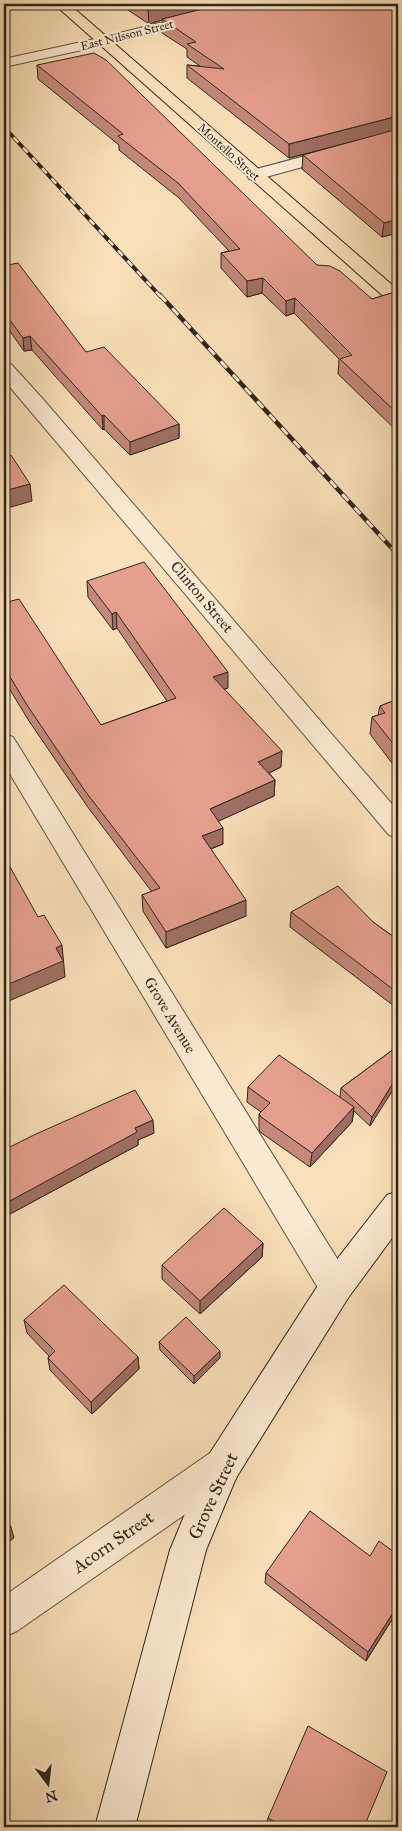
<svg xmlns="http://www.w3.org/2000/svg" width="402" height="1831" viewBox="0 0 402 1831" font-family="'IM FELL Great Primer',serif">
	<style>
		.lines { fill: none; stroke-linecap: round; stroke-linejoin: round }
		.street-casing { stroke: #625343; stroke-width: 2 }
		.secondary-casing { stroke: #30241b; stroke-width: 2 }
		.primary-casing { stroke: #30241b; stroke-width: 2 }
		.street { fill: #fcebd2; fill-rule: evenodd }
		.secondary { fill: #fcebd2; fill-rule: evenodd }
		.primary { fill: #fae0ba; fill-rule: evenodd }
		.rail-far1-casing { stroke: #30241b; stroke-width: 4 }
		.rail-casing { stroke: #30241b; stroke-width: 4.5 }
		.rail-far1 { stroke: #fcebd2; stroke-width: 2.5; stroke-dasharray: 7; stroke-linecap: butt }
		.rail { stroke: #fcebd2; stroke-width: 3; stroke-dasharray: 9; stroke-linecap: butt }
		.wall { fill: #c5897b; stroke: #30241b }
		.shaded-wall { fill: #a06f64; stroke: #30241b }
		.building { fill: #e59f8f; stroke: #30241b }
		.labels { text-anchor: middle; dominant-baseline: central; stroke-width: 4; stroke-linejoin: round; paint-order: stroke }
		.far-street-label { font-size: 12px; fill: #30241b; stroke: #fcebd2 }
		.street-label { font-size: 15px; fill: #30241b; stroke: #fcebd2 }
		.near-street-label { font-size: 18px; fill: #30241b; stroke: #fcebd2 }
	</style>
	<rect width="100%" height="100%" fill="#fae0ba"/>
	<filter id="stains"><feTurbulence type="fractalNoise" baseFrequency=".004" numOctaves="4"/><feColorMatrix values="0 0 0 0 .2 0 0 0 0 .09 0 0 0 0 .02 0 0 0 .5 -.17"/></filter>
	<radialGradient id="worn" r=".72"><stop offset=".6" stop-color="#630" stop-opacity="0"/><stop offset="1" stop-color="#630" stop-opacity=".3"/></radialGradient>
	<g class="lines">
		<defs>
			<path id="street" d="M 234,4 L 257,4 L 255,7 L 105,45 L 4,67 L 4,59 L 104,37 Z
				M 398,131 L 398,141 L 255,180 L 249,179 L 247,175 L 249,171 Z
				M 4,362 L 11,364 L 42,398 L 398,811 L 398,838 L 389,835 L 4,380 Z
				M 4,734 L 13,737 L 348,1276 L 352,1287 L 348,1298 L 336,1302 L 324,1298 L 4,764 Z
				M 223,1448 L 236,1453 L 241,1466 L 236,1479 L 17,1631 L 4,1637 L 4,1596 L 210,1453 Z"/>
			<path id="secondary" d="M 398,1191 L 398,1230 L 348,1298 L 236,1478 L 206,1550 L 135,1827 L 95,1827 L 170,1550 L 210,1453 L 324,1276 L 387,1195 Z"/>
			<path id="primary" d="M 54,4 L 69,4 L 398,290 L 398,305 L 391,303 Z"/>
		</defs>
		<use href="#street" class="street-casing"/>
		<use href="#secondary" class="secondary-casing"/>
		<use href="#primary" class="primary-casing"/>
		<use href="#street" class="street"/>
		<use href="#secondary" class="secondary"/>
		<use href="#primary" class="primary"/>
		<defs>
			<path id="rail-far1" d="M 4,127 L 161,297"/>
			<path id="rail" d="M 160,295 L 398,555"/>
		</defs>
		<use href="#rail-far1" class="rail-far1-casing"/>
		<use href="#rail" class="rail-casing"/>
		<use href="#rail-far1" class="rail-far1"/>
		<use href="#rail" class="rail"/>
	</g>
	<path class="wall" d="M 119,4 L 398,4 L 398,233 L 382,237 L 302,169 L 303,155 L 329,148 L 289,158 L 187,78 L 187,65 L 200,66 L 187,57 L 187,49 L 162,33 L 162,20 L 149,24 Z
		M 37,65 L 317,265 L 372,299 L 398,291 L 398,432 L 338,374 L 339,359 L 294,313 L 286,316 L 262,293 L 247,297 L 221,268 L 221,253 L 229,251 L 179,198 L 119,150 L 119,145 L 38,79 Z
		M 4,260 L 86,352 L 179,424 L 179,438 L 130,455 L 104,429 L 103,430 L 32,350 L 24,351 L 4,323 Z
		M 87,581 L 228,688 L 224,689 L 281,767 L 269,773 L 275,780 L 274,796 L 218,821 L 223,844 L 211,849 L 246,916 L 166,948 L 143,911 L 142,895 L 152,892 L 87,806 L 29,721 L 4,680 L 4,603 L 101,725 L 167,701 L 117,628 L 113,630 L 88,597 Z
		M 398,699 L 398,761 L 392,763 L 370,734 L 372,717 L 378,715 L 380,706 Z
		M 291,912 L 373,922 L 398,940 L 398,1009 L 290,927 Z
		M 398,1046 L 370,1126 L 354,1111 L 352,1122 L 310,1167 L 260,1132 L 259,1129 L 259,1114 L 261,1112 L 247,1102 L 248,1087 L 340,1097 L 341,1088 Z
		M 154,1133 L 138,1140 L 138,1145 L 10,1214 L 4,1204 L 4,1150 Z
		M 263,1243 L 262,1257 L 200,1314 L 162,1279 L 162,1265 Z
		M 24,1320 L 138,1357 L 139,1369 L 92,1414 L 50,1370 L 48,1358 L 49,1356 L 27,1333 Z
		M 159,1342 L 220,1358 L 194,1384 L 160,1350 Z
		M 266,1573 L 398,1610 L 366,1661 L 265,1583 Z
		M 268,1818 L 364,1827 L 272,1827 L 266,1824 Z"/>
	<path class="shaded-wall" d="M 175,4 L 227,4 L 162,19 L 162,20 L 149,24 L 148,10 Z
		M 398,116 L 398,130 L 289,158 L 289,144 Z
		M 398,219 L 398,233 L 382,237 L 384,223 Z
		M 263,278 L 262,293 L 247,297 L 247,281 Z
		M 295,298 L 294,313 L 286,316 L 286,301 Z
		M 30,336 L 32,350 L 24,351 L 23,338 Z
		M 104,415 L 104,429 L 103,430 L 102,416 Z
		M 179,424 L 179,438 L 130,455 L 130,442 Z
		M 30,484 L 32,501 L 4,509 L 4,491 Z
		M 116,612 L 117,628 L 113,630 L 112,614 Z
		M 228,672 L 228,688 L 213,693 L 213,677 Z
		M 398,745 L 398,761 L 392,763 L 395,746 Z
		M 282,751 L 281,767 L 258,778 L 258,762 Z
		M 275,780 L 274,796 L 210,825 L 210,809 Z
		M 223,828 L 223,844 L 202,852 L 202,836 Z
		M 246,900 L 246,916 L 166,948 L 166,932 Z
		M 62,945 L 65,977 L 4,1003 L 4,986 L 56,948 Z
		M 398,1075 L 398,1082 L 370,1126 L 372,1117 Z
		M 354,1107 L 352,1122 L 310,1167 L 312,1153 Z
		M 153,1120 L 154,1133 L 138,1140 L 138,1145 L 10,1214 L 8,1202 L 135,1128 Z
		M 263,1243 L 262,1257 L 200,1314 L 200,1301 Z
		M 220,1351 L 220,1358 L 194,1384 L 194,1376 Z
		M 138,1357 L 139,1369 L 92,1414 L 91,1402 Z
		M 11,1527 L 14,1538 L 4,1545 L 4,1532 Z
		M 398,1605 L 398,1610 L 366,1661 L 368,1652 Z"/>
	<path class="building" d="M 138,4 L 175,4 L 148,10 Z
		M 223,4 L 398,4 L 398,116 L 289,144 L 187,65 L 224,69 L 187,44 L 196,42 L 162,19 Z
		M 94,53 L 106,60 L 317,265 L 330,266 L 340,271 L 372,299 L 398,291 L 398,414 L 340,359 L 352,355 L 295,298 L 286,301 L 263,278 L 247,281 L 221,253 L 240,249 L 178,183 L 118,136 L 123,134 L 37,65 Z
		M 398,129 L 398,219 L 384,223 L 303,155 Z
		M 4,260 L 8,265 L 18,263 L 86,352 L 104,347 L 179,424 L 130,442 L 104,415 L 102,416 L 30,336 L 23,338 L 4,312 Z
		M 4,451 L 7,457 L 11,455 L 30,484 L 4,491 Z
		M 144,562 L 228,672 L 213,677 L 282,751 L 258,762 L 275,780 L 210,809 L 223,828 L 202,836 L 246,900 L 166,932 L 142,895 L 160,888 L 85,791 L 27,705 L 4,667 L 4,603 L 19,599 L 101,725 L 176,698 L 116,612 L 112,614 L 87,581 Z
		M 398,699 L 398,745 L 395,746 L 372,717 L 385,713 L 380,706 Z
		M 4,856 L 38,917 L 44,915 L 62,945 L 56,948 L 63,961 L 4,986 Z
		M 338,886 L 373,922 L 398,940 L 398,993 L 291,912 Z
		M 398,1046 L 398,1075 L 372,1117 L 341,1088 Z
		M 279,1055 L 354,1107 L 312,1153 L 261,1117 L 259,1114 L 270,1103 L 248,1087 Z
		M 135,1090 L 153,1120 L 135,1128 L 137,1132 L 8,1202 L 4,1196 L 4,1150 L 36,1134 Z
		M 224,1208 L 263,1243 L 200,1301 L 162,1265 Z
		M 64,1285 L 138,1357 L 91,1402 L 48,1358 L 55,1351 L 24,1320 Z
		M 186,1317 L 220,1351 L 194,1376 L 159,1342 Z
		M 310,1511 L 370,1556 L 379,1541 L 398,1555 L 398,1605 L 368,1652 L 266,1573 Z
		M 4,1514 L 11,1527 L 4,1532 Z
		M 308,1726 L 387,1772 L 364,1827 L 284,1827 L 268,1818 Z"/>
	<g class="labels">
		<g class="far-street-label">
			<text transform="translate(127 35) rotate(-14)">East Nilsson Street</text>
			<text transform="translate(229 152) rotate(42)">Montello Street</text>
		</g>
		<g class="street-label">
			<text transform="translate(202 597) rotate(50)">Clinton Street</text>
			<text transform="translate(170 1015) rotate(59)">Grove Avenue</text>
		</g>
		<g class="near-street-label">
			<text transform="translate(213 1496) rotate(-65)">Grove Street</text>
			<text transform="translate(113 1542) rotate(-35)">Acorn Street</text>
		</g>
	</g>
	<rect width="402" height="1831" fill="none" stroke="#fae0ba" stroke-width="20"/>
	<rect x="5" y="5" width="392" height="1821" fill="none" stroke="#30241b" stroke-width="2.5"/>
	<rect x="10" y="10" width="382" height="1811" fill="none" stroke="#30241b"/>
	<g transform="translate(48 1784) rotate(165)" stroke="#fcebd2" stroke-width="4" paint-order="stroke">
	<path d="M0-4L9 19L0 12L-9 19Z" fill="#30241b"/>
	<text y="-8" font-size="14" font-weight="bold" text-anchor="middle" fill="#30241b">N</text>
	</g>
	<rect width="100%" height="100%" filter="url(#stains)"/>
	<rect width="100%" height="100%" fill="url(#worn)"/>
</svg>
